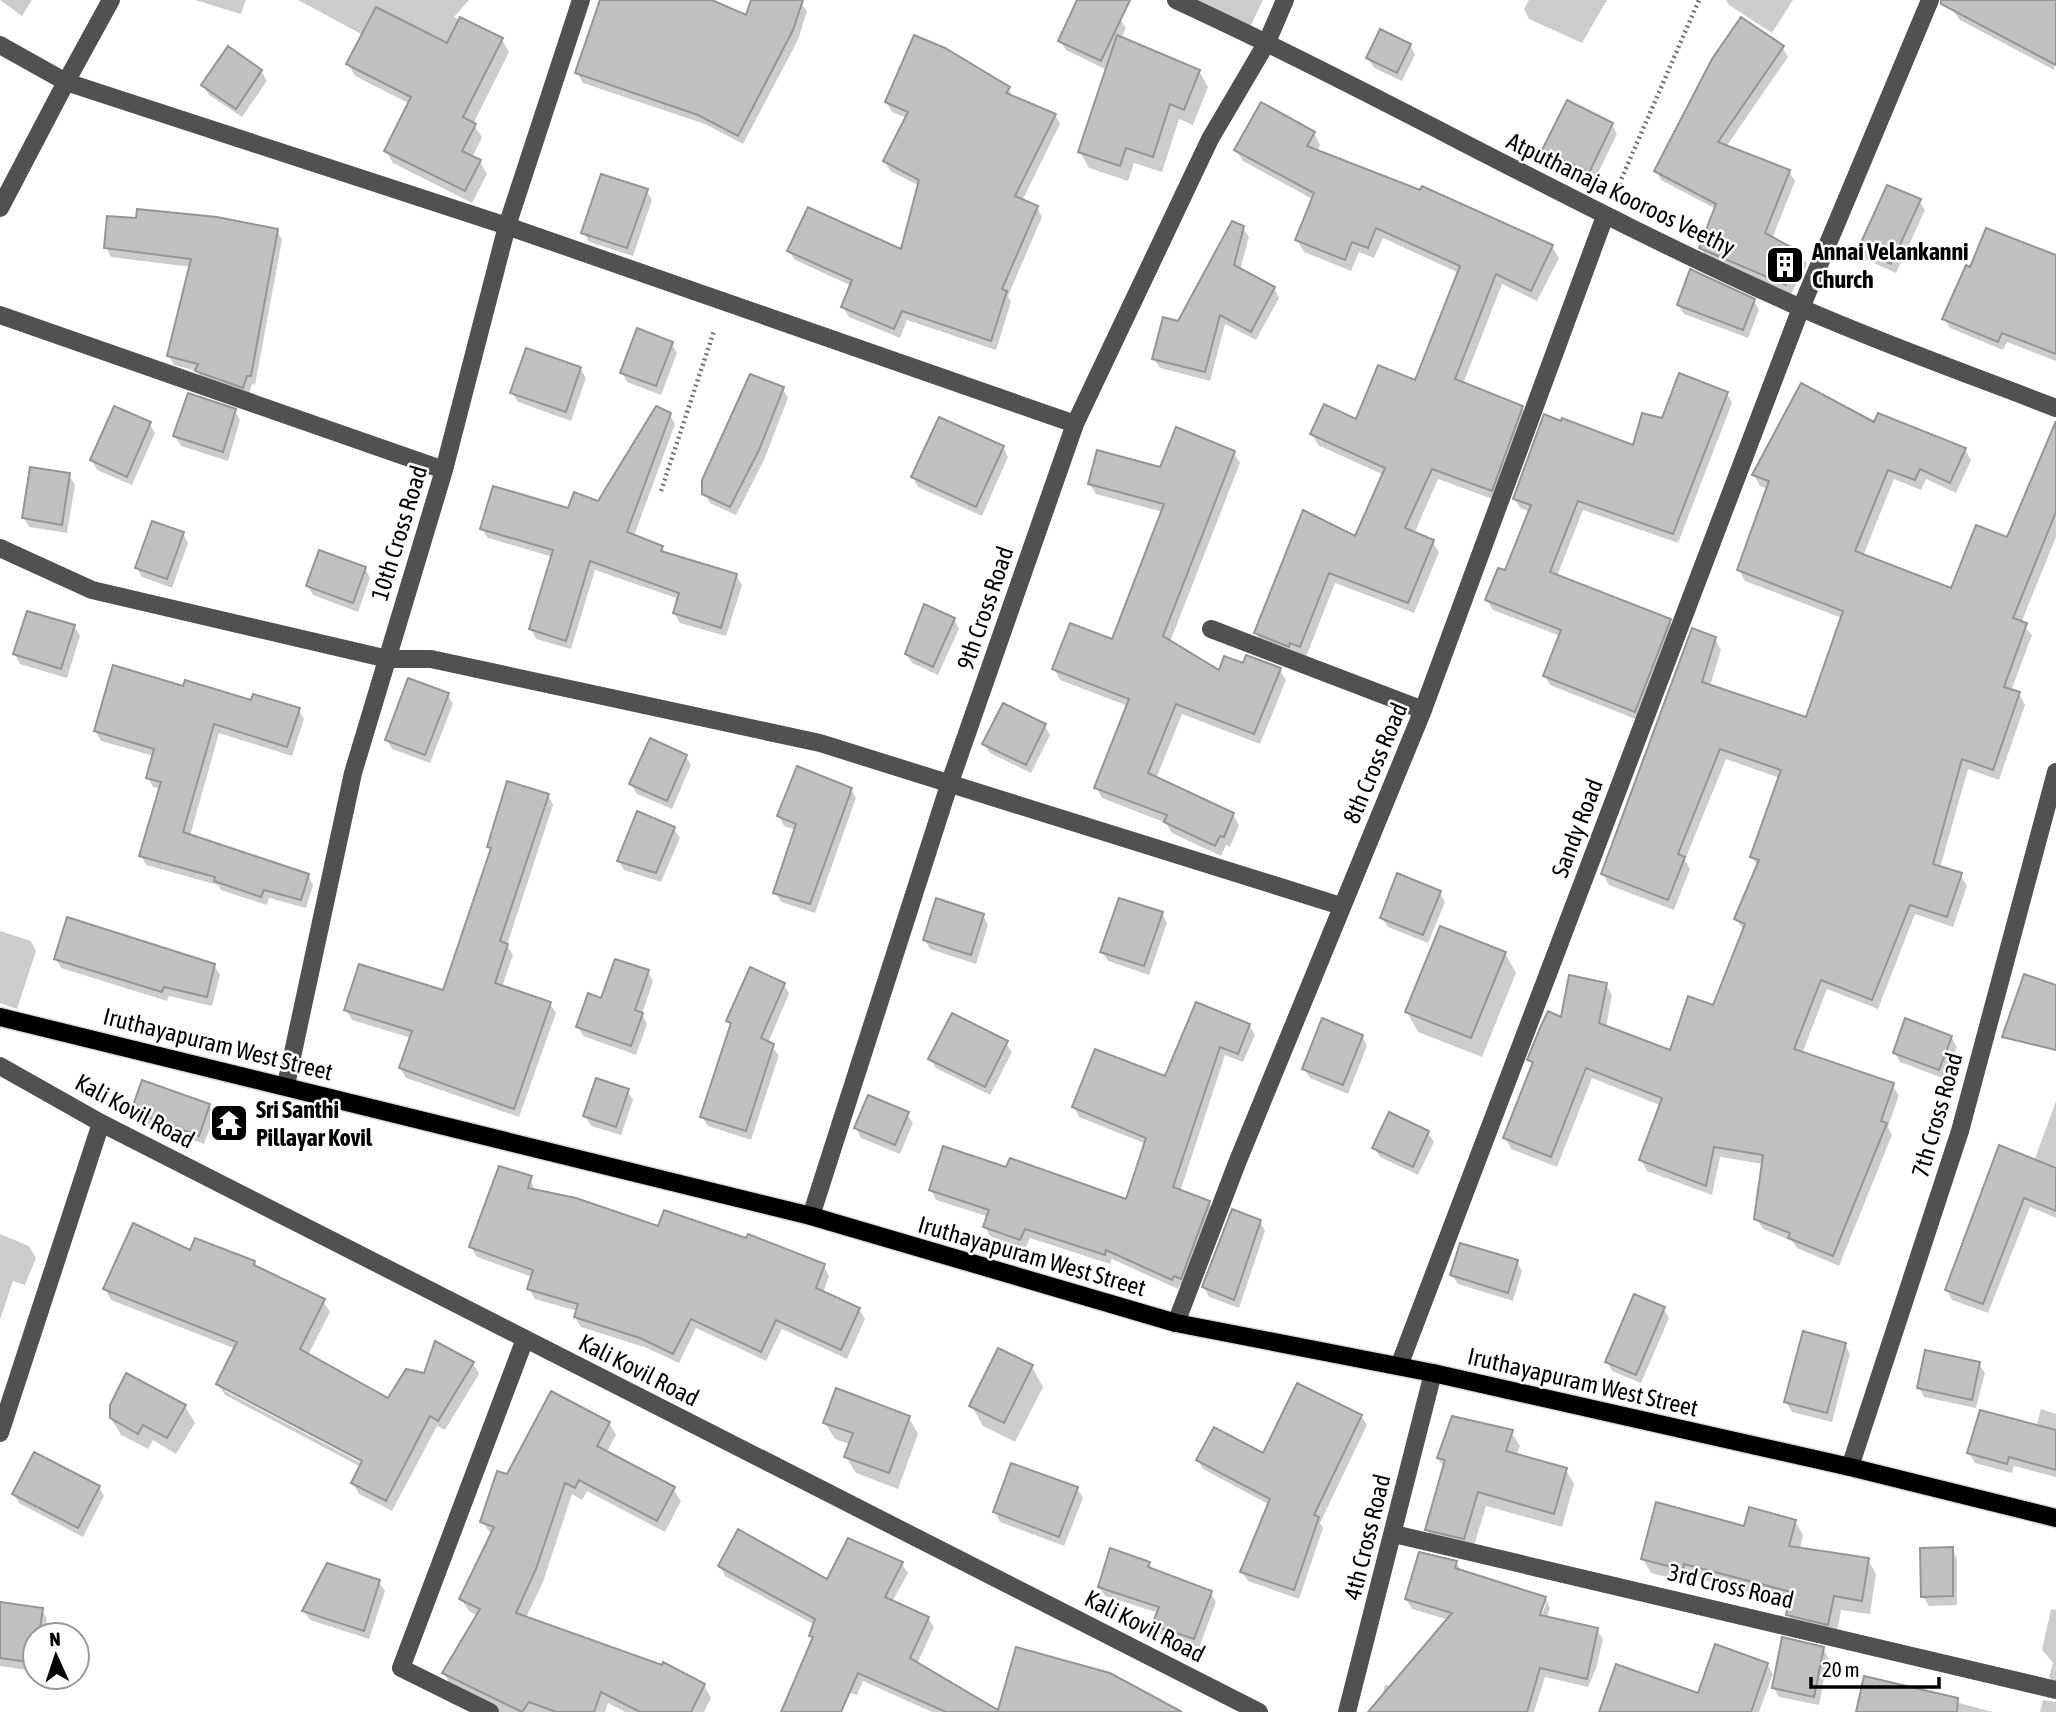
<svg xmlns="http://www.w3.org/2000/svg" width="2056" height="1712" viewBox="0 0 2056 1712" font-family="'Asap Condensed',sans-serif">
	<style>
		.shadow { fill: #0003; fill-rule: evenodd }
		.building { fill: #c0c0c0; stroke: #959595; stroke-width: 2 }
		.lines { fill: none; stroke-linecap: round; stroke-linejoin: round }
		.major-casing { stroke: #dbdbdb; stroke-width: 21 }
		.path { stroke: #737373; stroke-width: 4.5; stroke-dasharray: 2 3.5; stroke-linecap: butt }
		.minor { stroke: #515151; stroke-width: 18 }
		.major { stroke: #000; stroke-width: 18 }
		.labels { text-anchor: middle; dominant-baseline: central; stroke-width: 5; stroke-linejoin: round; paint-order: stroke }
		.street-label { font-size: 24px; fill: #000; stroke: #fff }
		.poi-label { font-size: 24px; font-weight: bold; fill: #000; stroke: #fff; text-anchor: start }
	</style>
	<rect width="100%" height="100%" fill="#fff"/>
	<path class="shadow" d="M 0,0 L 32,0 L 22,16 Z
		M 195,0 L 246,0 L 241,14 Z
		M 298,0 L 469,0 L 454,17 L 502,40 L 509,52 L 473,124 L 482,137 L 472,158 L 480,162 L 487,174 L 472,203 L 393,163 L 386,151 L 410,104 L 355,76 L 348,64 L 363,35 Z
		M 599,0 L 710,0 L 747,18 L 753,0 L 798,0 L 807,11 L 798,40 L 743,144 L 705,124 L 583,83 L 577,73 Z
		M 1079,0 L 1120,19 L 1126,28 L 1121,39 L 1199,71 L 1208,87 L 1193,125 L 1179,119 L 1162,172 L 1134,163 L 1128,181 L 1089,168 L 1080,152 L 1107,70 L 1066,50 L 1060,41 Z
		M 1196,0 L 1263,0 L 1250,27 Z
		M 1529,0 L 1607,0 L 1582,43 L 1529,19 L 1524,9 Z
		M 1726,0 L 1793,0 L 1772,33 L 1729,5 Z
		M 1952,0 L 2056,0 L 2054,70 L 1960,20 L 1949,5 Z
		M 1410,45 L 1415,55 L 1402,81 L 1374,68 L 1368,58 Z
		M 1782,47 L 1788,57 L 1726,147 L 1789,171 L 1795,181 L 1772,239 L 1801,255 L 1807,264 L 1791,294 L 1706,257 L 1701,248 L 1716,209 L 1661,180 L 1656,171 Z
		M 261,71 L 267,81 L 242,117 L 209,95 L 203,85 Z
		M 1009,89 L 1014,99 L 1055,115 L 1060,124 L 1022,201 L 1037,207 L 1042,217 L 1008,296 L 1011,302 L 996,350 L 907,320 L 900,338 L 849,317 L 843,307 L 852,286 L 795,260 L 789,251 L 902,251 L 920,186 L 890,171 L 885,161 L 907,118 L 892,112 L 886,102 Z
		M 1612,124 L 1617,134 L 1594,181 L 1549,159 L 1544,150 Z
		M 1314,133 L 1320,145 L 1317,151 L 1552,247 L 1559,258 L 1537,301 L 1502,284 L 1463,384 L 1522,407 L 1528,419 L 1498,501 L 1438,479 L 1414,534 L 1432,541 L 1439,552 L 1414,613 L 1335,583 L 1306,657 L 1263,644 L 1256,633 L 1356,538 L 1384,475 L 1318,445 L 1312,434 L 1357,422 L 1416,382 L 1459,273 L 1383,238 L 1374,258 L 1359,252 L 1351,271 L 1304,252 L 1297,240 L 1314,200 L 1243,161 L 1236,150 Z
		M 646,190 L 652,200 L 633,256 L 589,242 L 583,232 Z
		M 1919,201 L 1925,210 L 1896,273 L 1865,259 L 1860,249 Z
		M 1243,228 L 1249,237 L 1240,270 L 1274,288 L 1279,298 L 1256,340 L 1225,324 L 1210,381 L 1160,368 L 1154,359 Z
		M 277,230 L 282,240 L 255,385 L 252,384 L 248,396 L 203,380 L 197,371 L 174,365 L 169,356 L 191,267 L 111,257 L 106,247 Z
		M 2056,257 L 2056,361 L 2007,342 L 2003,350 L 1950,328 L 1944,319 L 1971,269 Z
		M 1754,301 L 1759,310 L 1748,338 L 1684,314 L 1678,305 Z
		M 672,344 L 677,353 L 661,395 L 627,382 L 622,372 Z
		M 580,368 L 586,378 L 571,421 L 518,402 L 512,393 Z
		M 783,389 L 788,398 L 764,460 L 736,515 L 710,503 L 704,493 Z
		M 1727,394 L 1732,403 L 1678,543 L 1583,510 L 1557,576 L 1669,621 L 1675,630 L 1640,721 L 1550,685 L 1545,676 L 1560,636 L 1493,610 L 1487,600 L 1506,573 L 1530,512 L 1520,508 L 1515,499 L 1635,448 L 1663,420 Z
		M 235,411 L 240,420 L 228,461 L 181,446 L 175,436 Z
		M 670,415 L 675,424 L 634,536 L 662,547 L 666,555 L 736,575 L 742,585 L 726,636 L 680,623 L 674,613 L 679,599 L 595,570 L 571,649 L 536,639 L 531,629 L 553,557 L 488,538 L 482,529 L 599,503 Z
		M 149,423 L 155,433 L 132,485 L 97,470 L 92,460 Z
		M 1875,424 L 1965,450 L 1971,460 L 1956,493 L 1926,479 L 1921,490 L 1894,479 L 1863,556 L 1952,591 L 2008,539 L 2056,461 L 2056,537 L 2021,623 L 2032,635 L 2011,691 L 2019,694 L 2025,705 L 1999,780 L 1968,769 L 1940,868 L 1960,875 L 1967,886 L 1953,927 L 1915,914 L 1878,1009 L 1827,989 L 1802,1054 L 1892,1085 L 1899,1095 L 1888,1127 L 1892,1135 L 1839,1266 L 1797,1248 L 1792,1241 L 1763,1229 L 1756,1218 L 1763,1164 L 1720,1157 L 1712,1195 L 1647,1171 L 1641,1160 L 1662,1106 L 1592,1078 L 1557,1167 L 1511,1149 L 1505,1138 L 1533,1067 L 1529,1060 L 1562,1020 L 1606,985 L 1612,995 L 1606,1027 L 1671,1052 L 1714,1007 L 1744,931 L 1736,919 L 1758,867 L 1752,857 L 1780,778 L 1726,759 L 1685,860 L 1690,869 L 1674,910 L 1609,885 L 1603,874 L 1693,630 L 1715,639 L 1721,650 L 1710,686 L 1807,720 L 1842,618 L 1745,581 L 1739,570 L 1768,489 L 1760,486 L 1754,475 Z
		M 1003,447 L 1008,457 L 982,516 L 918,487 L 913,477 Z
		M 1234,453 L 1240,463 L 1170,642 L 1219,672 L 1244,665 L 1279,669 L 1286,680 L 1260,744 L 1182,714 L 1156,779 L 1233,814 L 1239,825 L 1230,847 L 1226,845 L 1221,856 L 1172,833 L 1166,823 L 1102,798 L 1096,787 L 1128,706 L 1060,680 L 1054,669 L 1113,642 L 1163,512 L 1096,494 L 1089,483 Z
		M 69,475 L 75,485 L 67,533 L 29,527 L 24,518 Z
		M 183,534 L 188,543 L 172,588 L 142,577 L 137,568 Z
		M 365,568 L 370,578 L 358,612 L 313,595 L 308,586 Z
		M 954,619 L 959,629 L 938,675 L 912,663 L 907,654 Z
		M 74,626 L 80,636 L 67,678 L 20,664 L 15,654 Z
		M 185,688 L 299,710 L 304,719 L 292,756 L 219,733 L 190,836 L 308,875 L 313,885 L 306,908 L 269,898 L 267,905 L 221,890 L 218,885 L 146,865 L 141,856 L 160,789 L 153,787 L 148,778 L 154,756 L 101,741 L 95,731 Z
		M 447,694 L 453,704 L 430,763 L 392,749 L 387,740 Z
		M 1045,726 L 1050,735 L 1031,773 L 990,753 L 984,744 Z
		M 686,756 L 691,765 L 672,809 L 637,794 L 631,784 Z
		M 851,789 L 856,798 L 815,913 L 781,902 L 775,892 L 795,830 L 784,826 L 779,816 Z
		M 548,795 L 553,805 L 507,945 L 513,955 L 502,987 L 550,1004 L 556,1013 L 519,1117 L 406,1078 L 400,1068 L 411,1038 L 352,1020 L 346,1010 L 444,992 L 491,851 L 489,847 Z
		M 674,829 L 680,838 L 661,882 L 624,870 L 619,861 Z
		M 1439,892 L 1445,902 L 1428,943 L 1388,927 L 1382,918 Z
		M 1162,914 L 1167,923 L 1149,975 L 1108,961 L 1102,952 Z
		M 983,915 L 988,925 L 976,964 L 930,949 L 925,940 Z
		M 0,931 L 31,941 L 36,951 L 17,1009 L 0,1003 Z
		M 1505,953 L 1516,973 L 1482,1057 L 1418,1032 L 1407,1012 Z
		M 56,958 L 214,965 L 220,975 L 212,1006 L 169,996 L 167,1001 L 61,968 Z
		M 648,972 L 653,981 L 642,1014 L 647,1024 L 636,1055 L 583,1036 L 578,1026 L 602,1001 Z
		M 784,984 L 789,994 L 768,1043 L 779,1055 L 751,1140 L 708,1126 L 702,1117 L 732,1027 L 728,1021 Z
		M 1249,1025 L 1255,1035 L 1243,1062 L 1225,1055 L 1180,1192 L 1209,1203 L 1215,1212 L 1186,1287 L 1180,1285 L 1178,1289 L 1112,1259 L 1110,1264 L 1030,1238 L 1025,1249 L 990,1236 L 985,1227 L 989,1217 L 936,1200 L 931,1190 L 1007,1170 L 1127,1202 L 1146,1144 L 1079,1117 L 1074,1107 L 1166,1078 Z
		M 1362,1036 L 1367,1046 L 1348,1094 L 1310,1078 L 1304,1069 Z
		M 1951,1037 L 1957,1047 L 1945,1079 L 1900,1062 L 1895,1053 Z
		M 1006,1043 L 1012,1052 L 990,1095 L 936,1068 L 930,1059 Z
		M 627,1091 L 633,1100 L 621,1135 L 591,1126 L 585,1116 Z
		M 2056,1101 L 2056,1218 L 2030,1207 L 1988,1313 L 1952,1300 L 1947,1290 L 2034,1161 Z
		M 209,1106 L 215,1115 L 204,1144 L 138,1121 L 133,1111 Z
		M 907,1114 L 913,1123 L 900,1154 L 861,1138 L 856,1128 Z
		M 1428,1133 L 1434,1142 L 1418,1175 L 1380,1157 L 1374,1148 Z
		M 530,1178 L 535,1191 L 659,1228 L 824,1266 L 829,1276 L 823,1293 L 859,1309 L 865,1319 L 847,1359 L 782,1329 L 766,1361 L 696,1328 L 679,1363 L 647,1348 L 581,1327 L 575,1317 L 577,1311 L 535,1299 L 529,1289 L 532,1277 L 477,1257 L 471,1247 Z
		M 1260,1222 L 1265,1231 L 1239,1308 L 1209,1297 L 1204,1287 Z
		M 0,1234 L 29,1246 L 36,1258 L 25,1285 L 13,1281 L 0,1320 Z
		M 191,1252 L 254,1263 L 257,1269 L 323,1301 L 330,1312 L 308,1355 L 389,1401 L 425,1375 L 473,1363 L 479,1374 L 445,1430 L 437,1426 L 392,1511 L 359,1494 L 353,1483 L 361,1467 L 225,1395 L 218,1384 L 236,1349 L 111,1300 L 105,1289 ZM 225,1387 L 370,1464 L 369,1467 L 225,1391 Z
		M 1517,1262 L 1522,1271 L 1513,1301 L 1458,1284 L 1452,1275 Z
		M 1663,1308 L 1669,1318 L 1641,1383 L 1612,1371 L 1607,1361 Z
		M 1845,1345 L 1850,1354 L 1832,1422 L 1792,1412 L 1786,1402 Z
		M 1979,1364 L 1985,1373 L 1976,1408 L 1924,1397 L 1919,1387 Z
		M 1032,1367 L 1043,1387 L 1015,1442 L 983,1426 L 971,1405 Z
		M 185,1406 L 195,1423 L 176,1454 L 153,1440 L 148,1449 L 121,1435 L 111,1418 Z
		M 2041,1409 L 2056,1414 L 2056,1477 L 2014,1466 L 2012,1473 L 1975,1463 L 1969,1453 L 2036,1427 Z
		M 1361,1416 L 1367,1425 L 1320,1523 L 1323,1528 L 1299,1599 L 1248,1581 L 1242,1572 L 1270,1505 L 1203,1469 L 1198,1460 L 1264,1455 Z
		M 909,1418 L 918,1434 L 898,1489 L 856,1473 L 846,1457 L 851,1445 L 835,1439 L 825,1423 Z
		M 609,1423 L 616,1435 L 606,1453 L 673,1489 L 681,1501 L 665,1532 L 587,1491 L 582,1500 L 572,1494 L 543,1582 L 526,1618 L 704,1685 L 711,1698 L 704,1712 L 625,1712 L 608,1703 L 605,1712 L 500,1712 L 451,1686 L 444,1673 L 478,1616 L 469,1611 L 461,1599 L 492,1535 L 482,1522 L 508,1476 Z
		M 1511,1432 L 1520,1446 L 1516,1456 L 1566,1470 L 1574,1484 L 1562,1527 L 1486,1506 L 1472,1552 L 1435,1543 L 1427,1529 L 1444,1468 L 1438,1458 Z
		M 99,1487 L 104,1496 L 83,1537 L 19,1503 L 14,1494 Z
		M 1077,1488 L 1083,1498 L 1064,1546 L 1000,1522 L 995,1512 Z
		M 1795,1521 L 1803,1535 L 1800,1549 L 1868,1560 L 1876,1574 L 1870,1614 L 1841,1610 L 1836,1638 L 1797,1629 L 1788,1614 L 1790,1603 L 1692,1577 L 1690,1583 L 1651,1573 L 1643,1559 L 1745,1528 Z
		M 1952,1549 L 1957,1559 L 1957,1605 L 1929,1606 L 1923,1597 Z
		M 1456,1562 L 1462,1572 L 1545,1598 L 1550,1608 L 1547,1618 L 1597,1630 L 1603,1639 L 1596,1669 L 1588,1687 L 1545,1677 L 1534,1712 L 1378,1712 L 1385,1685 L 1392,1686 L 1449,1620 L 1412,1609 L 1406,1599 ZM 1542,1603 L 1546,1603 L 1539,1624 L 1536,1623 Z
		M 1149,1563 L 1153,1571 L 1211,1593 L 1216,1602 L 1199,1648 L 1160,1634 L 1154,1625 L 1159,1613 L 1105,1596 L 1099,1586 Z
		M 902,1564 L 908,1573 L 892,1602 L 928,1618 L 934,1627 L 917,1664 L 998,1712 L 932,1712 L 863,1681 L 857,1695 L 806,1681 L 815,1625 L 725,1576 L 720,1566 L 828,1581 Z
		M 379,1582 L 385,1591 L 369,1639 L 310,1620 L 304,1611 Z
		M 0,1603 L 42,1610 L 47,1619 L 45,1635 L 35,1635 L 35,1671 L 0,1666 Z
		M 2051,1609 L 2056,1610 L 2056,1688 L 2049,1676 L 2053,1663 L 2042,1650 Z
		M 1823,1648 L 1828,1658 L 1819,1705 L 1779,1697 L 1774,1688 Z
		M 1767,1664 L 1773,1674 L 1759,1712 L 1617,1712 L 1699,1695 Z
		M 1865,1678 L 1993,1712 L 1857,1712 Z
		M 2043,1700 L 2056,1702 L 2056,1712 L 2040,1712 Z"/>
	<path class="building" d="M 600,0 L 712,0 L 746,15 L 751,0 L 803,0 L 793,30 L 738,136 L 698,115 L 575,73 Z
		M 1077,0 L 1130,0 L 1101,61 L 1058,41 Z
		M 1941,0 L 2056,0 L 2056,65 L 1941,4 Z
		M 376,7 L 447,43 L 460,17 L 503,38 L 463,117 L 476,124 L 462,151 L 481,160 L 465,191 L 384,151 L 411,97 L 346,64 Z
		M 1741,17 L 1784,46 L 1718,142 L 1790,170 L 1765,233 L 1802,253 L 1786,285 L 1699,248 L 1716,204 L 1654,171 L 1712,59 Z
		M 1380,29 L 1411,44 L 1397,73 L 1366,58 Z
		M 914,35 L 945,48 L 1010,87 L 1006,93 L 1056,114 L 1015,196 L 1038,206 L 1002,289 L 1007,291 L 991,341 L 902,311 L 894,329 L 841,307 L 852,280 L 787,251 L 808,207 L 901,249 L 919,180 L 883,161 L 908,112 L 885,102 Z
		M 1117,35 L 1200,70 L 1184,110 L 1170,104 L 1153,157 L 1126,148 L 1120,166 L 1078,152 Z
		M 228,46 L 262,70 L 236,109 L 201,85 Z
		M 1567,100 L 1613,123 L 1589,173 L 1542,150 Z
		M 1261,102 L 1315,132 L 1307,146 L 1420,190 L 1422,186 L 1553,245 L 1531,291 L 1496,274 L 1455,379 L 1523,406 L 1492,491 L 1432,469 L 1405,528 L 1434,540 L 1408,603 L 1329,573 L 1300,647 L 1290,643 L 1289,647 L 1254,633 L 1303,510 L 1355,536 L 1385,468 L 1310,434 L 1324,404 L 1356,419 L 1378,365 L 1415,380 L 1460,266 L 1376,228 L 1368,248 L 1352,242 L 1345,260 L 1295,240 L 1314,193 L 1234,150 Z
		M 601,174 L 648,189 L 627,248 L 581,233 Z
		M 1887,185 L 1921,199 L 1891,264 L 1858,249 Z
		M 137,209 L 217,217 L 278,229 L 251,376 L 247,376 L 243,388 L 195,371 L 198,364 L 167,356 L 191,259 L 104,248 L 107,216 L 136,218 Z
		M 1232,221 L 1244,226 L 1234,265 L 1275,287 L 1251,332 L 1220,315 L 1205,372 L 1152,359 L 1163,317 L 1178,321 Z
		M 1986,228 L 2056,255 L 2056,354 L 2002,333 L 1998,342 L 1942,319 L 1966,265 L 1970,267 Z
		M 1690,269 L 1755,299 L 1743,330 L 1677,305 Z
		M 637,328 L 673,342 L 656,386 L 620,373 Z
		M 526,348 L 581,367 L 566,412 L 510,393 Z
		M 1679,373 L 1728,392 L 1673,534 L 1578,501 L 1550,572 L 1671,619 L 1635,712 L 1543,676 L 1561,630 L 1485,600 L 1498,568 L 1505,570 L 1531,505 L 1513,499 L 1544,414 L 1561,421 L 1562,418 L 1633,445 L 1642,413 L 1662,418 Z
		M 750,374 L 784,387 L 759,450 L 730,507 L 702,494 L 702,480 Z
		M 1801,383 L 1874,422 L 1878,413 L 1966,448 L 1950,483 L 1920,469 L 1915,480 L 1888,470 L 1855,551 L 1951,588 L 1976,525 L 2007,537 L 2056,421 L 2056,512 L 2013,618 L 2027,623 L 2004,687 L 2020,692 L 1993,770 L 1962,759 L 1933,864 L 1962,873 L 1947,917 L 1910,905 L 1872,1000 L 1821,980 L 1794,1049 L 1894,1083 L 1881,1121 L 1887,1123 L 1833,1256 L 1788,1238 L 1790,1233 L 1754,1219 L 1763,1155 L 1714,1147 L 1706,1186 L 1639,1160 L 1662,1098 L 1586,1068 L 1551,1157 L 1503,1138 L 1533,1062 L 1527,1060 L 1540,1028 L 1548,1011 L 1561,1017 L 1569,975 L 1607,983 L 1599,1023 L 1670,1050 L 1688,996 L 1713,1005 L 1745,924 L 1734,919 L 1759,860 L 1750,857 L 1781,770 L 1720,749 L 1678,854 L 1685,857 L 1668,900 L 1601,874 L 1692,628 L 1716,637 L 1702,682 L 1806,717 L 1843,611 L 1737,570 L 1769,481 L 1752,475 Z
		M 188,393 L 236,409 L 223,452 L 173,436 Z
		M 114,406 L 151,422 L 127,477 L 90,460 Z
		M 656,406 L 671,413 L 627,532 L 663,546 L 661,551 L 737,574 L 721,628 L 673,613 L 679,593 L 590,561 L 566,641 L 529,629 L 553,550 L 480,529 L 493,486 L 568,508 L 574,492 L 598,501 Z
		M 939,417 L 1004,446 L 976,507 L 911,477 Z
		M 1176,427 L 1235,451 L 1163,636 L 1219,670 L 1224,656 L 1243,663 L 1246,655 L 1281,668 L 1254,734 L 1176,704 L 1148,773 L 1234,813 L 1224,837 L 1220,836 L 1215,846 L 1164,822 L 1167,815 L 1094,788 L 1129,699 L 1052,669 L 1070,623 L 1112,639 L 1164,504 L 1088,484 L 1097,450 L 1160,467 Z
		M 30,467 L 70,473 L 62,525 L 22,518 Z
		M 152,521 L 184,532 L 167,579 L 135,568 Z
		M 319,550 L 366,567 L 353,603 L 306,586 Z
		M 924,604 L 955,618 L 933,667 L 905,654 Z
		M 27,611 L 75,625 L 61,669 L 13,654 Z
		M 113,665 L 183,686 L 185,680 L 251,700 L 253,694 L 300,708 L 287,747 L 214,724 L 183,832 L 309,874 L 301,900 L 264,890 L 261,897 L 214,881 L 215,877 L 139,856 L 161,782 L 146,778 L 154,749 L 94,731 Z
		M 408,678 L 449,693 L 425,755 L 385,740 Z
		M 1003,703 L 1046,724 L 1026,765 L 982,744 Z
		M 650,738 L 687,755 L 667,801 L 629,784 Z
		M 797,766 L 852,788 L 810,904 L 773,893 L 796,824 L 777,816 Z
		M 507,781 L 549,794 L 500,941 L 508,944 L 495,983 L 551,1002 L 514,1109 L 399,1068 L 412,1031 L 344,1010 L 359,964 L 443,990 L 491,848 L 487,847 Z
		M 637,811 L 675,827 L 656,873 L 617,861 Z
		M 1397,873 L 1441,891 L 1423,935 L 1380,918 Z
		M 936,898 L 984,914 L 971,955 L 923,940 Z
		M 1119,898 L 1163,912 L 1144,966 L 1100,952 Z
		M 67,917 L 215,964 L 207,997 L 164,987 L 162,992 L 54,959 Z
		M 1440,926 L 1506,952 L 1471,1038 L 1405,1012 Z
		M 615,959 L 649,970 L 635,1010 L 643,1013 L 631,1046 L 576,1027 L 588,993 L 601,998 Z
		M 750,967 L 785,983 L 761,1038 L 774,1044 L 746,1131 L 700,1117 L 731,1023 L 726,1021 Z
		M 2024,974 L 2056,985 L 2056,1050 L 2002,1037 Z
		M 1196,1002 L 1250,1024 L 1238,1054 L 1220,1047 L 1173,1187 L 1210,1201 L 1181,1279 L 1174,1276 L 1172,1280 L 1106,1250 L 1105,1255 L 1025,1229 L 1020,1240 L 983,1227 L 989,1210 L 929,1190 L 943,1146 L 1006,1167 L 1010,1158 L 1126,1199 L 1146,1138 L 1072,1107 L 1095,1049 L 1165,1076 Z
		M 952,1013 L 1008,1041 L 985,1087 L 928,1059 Z
		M 1322,1018 L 1363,1035 L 1343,1085 L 1302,1069 Z
		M 1905,1018 L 1952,1036 L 1939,1070 L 1893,1053 Z
		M 596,1078 L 629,1089 L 616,1127 L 583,1116 Z
		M 142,1080 L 210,1104 L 199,1136 L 131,1111 Z
		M 868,1095 L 909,1112 L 895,1145 L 854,1128 Z
		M 1389,1112 L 1429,1131 L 1413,1167 L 1372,1148 Z
		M 1999,1145 L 2056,1168 L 2056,1211 L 2024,1198 L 1983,1304 L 1945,1290 Z
		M 499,1166 L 532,1176 L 528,1188 L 576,1198 L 658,1226 L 664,1210 L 746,1238 L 748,1234 L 825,1264 L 816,1288 L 860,1308 L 841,1350 L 776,1320 L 761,1352 L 691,1319 L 673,1354 L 640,1338 L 574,1317 L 578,1304 L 527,1289 L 533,1270 L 469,1247 Z
		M 1232,1209 L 1261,1220 L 1234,1300 L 1202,1287 Z
		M 133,1223 L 190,1250 L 195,1238 L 255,1261 L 254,1265 L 325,1299 L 300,1349 L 388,1398 L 406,1369 L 424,1373 L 435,1341 L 474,1362 L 438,1421 L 430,1416 L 386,1501 L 351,1483 L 362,1461 L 216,1384 L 237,1342 L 103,1289 Z
		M 1460,1243 L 1518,1260 L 1508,1293 L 1450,1275 Z
		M 1634,1294 L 1665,1307 L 1636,1375 L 1605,1362 Z
		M 1803,1331 L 1846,1343 L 1827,1413 L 1784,1402 Z
		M 998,1348 L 1033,1365 L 1004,1423 L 969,1406 Z
		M 1925,1350 L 1980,1362 L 1972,1400 L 1917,1388 Z
		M 126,1373 L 186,1405 L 167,1438 L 143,1425 L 138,1434 L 110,1418 L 110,1405 Z
		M 1297,1383 L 1362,1415 L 1314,1515 L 1319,1517 L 1294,1590 L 1240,1572 L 1270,1499 L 1196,1460 L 1214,1427 L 1263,1453 Z
		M 836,1388 L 910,1416 L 889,1473 L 844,1457 L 853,1433 L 823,1423 Z
		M 551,1391 L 610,1422 L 597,1446 L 675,1487 L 657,1521 L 579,1480 L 575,1488 L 565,1483 L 536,1569 L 516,1613 L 662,1665 L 663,1662 L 705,1684 L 691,1712 L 640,1712 L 601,1692 L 594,1712 L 556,1712 L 529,1702 L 522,1712 L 442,1673 L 480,1609 L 459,1599 L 494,1527 L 480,1522 L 497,1471 L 507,1474 Z
		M 1980,1410 L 2056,1430 L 2056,1470 L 2009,1457 L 2007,1464 L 1967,1453 Z
		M 1452,1416 L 1513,1430 L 1506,1451 L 1567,1468 L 1554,1514 L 1478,1492 L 1464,1539 L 1425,1530 L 1445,1460 L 1437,1458 Z
		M 34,1452 L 100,1486 L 78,1528 L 12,1494 Z
		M 1011,1463 L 1078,1487 L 1059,1537 L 993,1512 Z
		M 1656,1502 L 1744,1526 L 1749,1507 L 1796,1520 L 1789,1546 L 1869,1558 L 1862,1601 L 1834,1596 L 1828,1625 L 1786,1615 L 1791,1592 L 1684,1564 L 1683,1570 L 1641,1559 Z
		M 738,1529 L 827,1579 L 848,1538 L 903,1562 L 885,1597 L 929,1617 L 910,1658 L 998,1710 L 1016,1647 L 1110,1673 L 1182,1712 L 946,1712 L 858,1673 L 841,1712 L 781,1712 L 813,1637 L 809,1636 L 815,1619 L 718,1566 Z
		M 1953,1547 L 1953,1596 L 1921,1597 L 1920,1548 Z
		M 1110,1548 L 1150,1562 L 1148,1567 L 1212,1591 L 1194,1639 L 1152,1625 L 1159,1607 L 1098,1587 Z
		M 1419,1552 L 1457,1561 L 1455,1568 L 1546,1597 L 1540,1615 L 1598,1628 L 1587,1679 L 1540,1668 L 1527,1712 L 1368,1712 L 1452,1613 L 1405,1599 Z
		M 327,1563 L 380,1580 L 364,1631 L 302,1611 Z
		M 0,1602 L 43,1608 L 39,1635 L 35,1635 L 35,1663 L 0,1658 Z
		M 1782,1637 L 1824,1647 L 1814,1697 L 1772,1688 Z
		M 1715,1644 L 1768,1663 L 1751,1712 L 1599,1712 L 1616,1664 L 1698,1693 Z
		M 1864,1676 L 1958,1698 L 1957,1712 L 1856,1712 Z"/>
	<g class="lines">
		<defs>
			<path id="major" d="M 0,1017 L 811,1216 L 1176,1323 L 1433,1373 L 1850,1467 L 2056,1518"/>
		</defs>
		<use href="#major" class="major-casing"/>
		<path class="path" d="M 1617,189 L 1699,0
			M 661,491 L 714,331"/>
		<path class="minor" d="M 1176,0 C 1386,97 1587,213 1799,307 C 1883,344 1971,375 2056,408
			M 0,45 L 66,82 L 111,0
			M 0,208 L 66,82 L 507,226 L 1075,424
			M 0,315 L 444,470
			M 0,548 L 92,590 L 388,659 L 431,659 L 820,743 L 1341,906
			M 1211,629 L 1423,710
			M 0,1066 L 101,1123 L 1259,1712
			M 286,1085 L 353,773 L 444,470 L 507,226 L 581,0
			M 811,1216 L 949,785 L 1075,424 L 1210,139 L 1267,42 L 1285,0
			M 1176,1323 L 1237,1163 L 1423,710 L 1605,216
			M 1399,1366 L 1801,308 L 1930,0
			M 0,1433 L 101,1123
			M 1850,1467 L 1960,1131 L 2056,772
			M 1394,1534 L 2056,1690
			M 490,1712 L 401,1668 L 525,1339
			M 1347,1712 L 1433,1373"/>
		<use href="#major" class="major"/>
	</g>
	<defs>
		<symbol id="building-square" viewBox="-11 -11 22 22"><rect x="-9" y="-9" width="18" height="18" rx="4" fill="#000" stroke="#fff"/><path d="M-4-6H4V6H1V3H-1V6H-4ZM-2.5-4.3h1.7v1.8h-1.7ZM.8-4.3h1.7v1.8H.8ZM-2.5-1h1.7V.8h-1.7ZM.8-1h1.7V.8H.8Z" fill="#fff"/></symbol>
		<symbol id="temple-square" viewBox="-11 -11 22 22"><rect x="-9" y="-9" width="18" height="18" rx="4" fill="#000" stroke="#fff"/><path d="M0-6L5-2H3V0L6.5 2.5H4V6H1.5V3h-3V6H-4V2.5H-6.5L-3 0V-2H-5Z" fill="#fff"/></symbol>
	</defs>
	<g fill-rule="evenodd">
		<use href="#building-square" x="1763" y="243" width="44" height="44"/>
		<use href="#temple-square" x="207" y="1101" width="44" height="44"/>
	</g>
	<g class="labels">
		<g class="street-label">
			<text transform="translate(1621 194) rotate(26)">Atputhanaja Kooroos Veethy</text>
			<text transform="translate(399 533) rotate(-73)">10th Cross Road</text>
			<text transform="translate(985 608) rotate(-71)">9th Cross Road</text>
			<text transform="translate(1375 763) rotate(-67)">8th Cross Road</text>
			<text transform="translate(1577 828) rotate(-69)">Sandy Road</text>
			<text transform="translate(218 1044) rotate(14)">Iruthayapuram West Street</text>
			<text transform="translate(135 1111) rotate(28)">Kali Kovil Road</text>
			<text transform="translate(1937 1115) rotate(-74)">7th Cross Road</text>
			<text transform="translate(1032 1256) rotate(16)">Iruthayapuram West Street</text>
			<text transform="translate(639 1370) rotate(27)">Kali Kovil Road</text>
			<text transform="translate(1583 1382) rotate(13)">Iruthayapuram West Street</text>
			<text transform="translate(1367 1537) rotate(-76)">4th Cross Road</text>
			<text transform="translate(1731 1586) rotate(13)">3rd Cross Road</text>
			<text transform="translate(1145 1626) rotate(27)">Kali Kovil Road</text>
		</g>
		<g class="poi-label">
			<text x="1812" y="251">Annai Velankanni<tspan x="1812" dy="28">Church</tspan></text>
			<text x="256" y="1109">Sri Santhi<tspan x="256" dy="28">Pillayar Kovil</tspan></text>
		</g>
	</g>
	<g transform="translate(56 1656) rotate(357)"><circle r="33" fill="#ffffff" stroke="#999999" stroke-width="2"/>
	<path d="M0-5L12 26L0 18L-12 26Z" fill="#000000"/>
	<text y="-10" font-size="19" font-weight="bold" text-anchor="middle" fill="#000000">N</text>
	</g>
	<path d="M1811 1677v10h128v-10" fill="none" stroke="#000000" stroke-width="3.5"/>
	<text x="1822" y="1677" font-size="21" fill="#000000" stroke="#ffffff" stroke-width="5" paint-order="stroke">20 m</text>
</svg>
